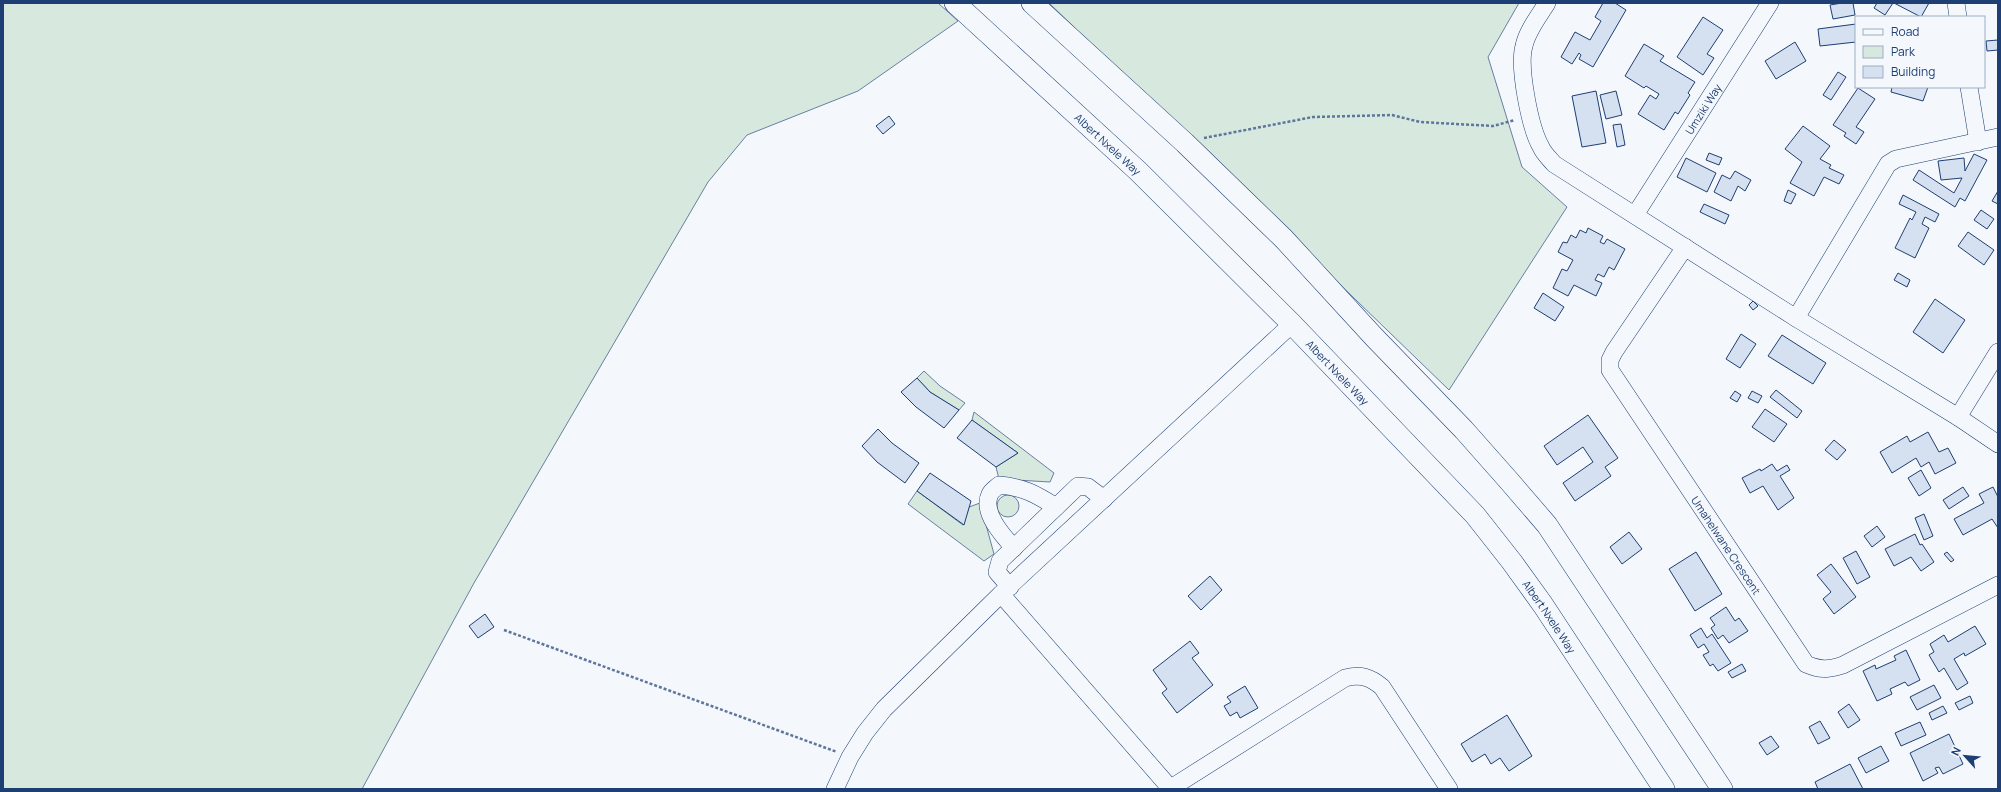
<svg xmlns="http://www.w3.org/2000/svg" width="2001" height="792" viewBox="0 0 2001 792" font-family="Manrope,sans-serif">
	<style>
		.green { fill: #d7e8df; stroke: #687fa3 }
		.building { fill: #d5e0f0; stroke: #1d3f73 }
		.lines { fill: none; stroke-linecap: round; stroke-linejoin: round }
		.minor-casing { stroke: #1d3f73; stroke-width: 18 }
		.major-casing { stroke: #1d3f73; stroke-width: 22 }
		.path { stroke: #5e769c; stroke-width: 2.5; stroke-dasharray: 3 2; stroke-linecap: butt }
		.minor { stroke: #f4f7fb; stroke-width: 17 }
		.major { stroke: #f4f7fb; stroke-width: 21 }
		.labels { text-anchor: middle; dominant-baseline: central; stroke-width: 3; stroke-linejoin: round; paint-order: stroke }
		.street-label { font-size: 11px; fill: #1d3f73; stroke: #f4f7fb }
	</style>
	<rect width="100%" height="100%" fill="#f4f7fb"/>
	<path class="green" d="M 3,3 L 938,3 L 958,21 L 858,91 L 747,135 L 708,182 L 474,583 L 362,789 L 3,789 Z
		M 1049,3 L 1519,3 L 1488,57 L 1522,167 L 1567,207 L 1449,390 Z
		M 924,371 L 940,386 L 965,403 L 959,410 L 930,392 L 917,378 Z
		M 974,412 L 1054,473 L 1050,482 L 999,479 L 996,467 L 1018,453 L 972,420 Z
		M 917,491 L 963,525 L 969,507 L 980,503 L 994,554 L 984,561 L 908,504 Z
		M997 506a11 11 0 1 1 22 0a11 11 0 1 1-22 0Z"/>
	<path class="building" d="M 1603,3 L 1615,3 L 1626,10 L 1593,67 L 1579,59 L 1581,55 L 1579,53 L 1572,64 L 1561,57 L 1575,32 L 1590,40 L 1601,21 L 1595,17 Z
		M 1842,3 L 1853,3 L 1855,15 L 1833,19 L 1830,5 Z
		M 1877,3 L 1893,3 L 1885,15 L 1874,8 Z
		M 1894,3 L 1929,3 L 1921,17 Z
		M 1703,17 L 1723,30 L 1707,54 L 1714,58 L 1703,75 L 1677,57 Z
		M 1856,24 L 1856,42 L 1820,46 L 1818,29 Z
		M 1998,40 L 1998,50 L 1987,51 L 1986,41 Z
		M 1795,42 L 1806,61 L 1776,79 L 1765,61 Z
		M 1644,44 L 1664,56 L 1660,61 L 1695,82 L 1688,93 L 1690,95 L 1678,114 L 1675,112 L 1664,130 L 1638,114 L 1650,95 L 1656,99 L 1659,94 L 1646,86 L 1644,88 L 1625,76 Z
		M 1838,72 L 1846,77 L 1831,100 L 1823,95 Z
		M 1892,87 L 1928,87 L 1923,101 L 1891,92 Z
		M 1858,88 L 1875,99 L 1856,127 L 1864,132 L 1856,144 L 1844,136 L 1846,133 L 1833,125 Z
		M 1596,91 L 1606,143 L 1582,147 L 1572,96 Z
		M 1616,91 L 1622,115 L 1606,119 L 1600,95 Z
		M 889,116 L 895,124 L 883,134 L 876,126 Z
		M 1621,124 L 1625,145 L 1617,147 L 1613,125 Z
		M 1803,126 L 1830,146 L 1820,159 L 1831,165 L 1829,168 L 1844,175 L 1839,184 L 1824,177 L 1814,196 L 1790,183 L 1802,162 L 1785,149 Z
		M 1709,153 L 1722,158 L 1719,165 L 1706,160 Z
		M 1974,154 L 1987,160 L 1965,201 L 1960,198 L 1955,207 L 1913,180 L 1919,170 L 1954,193 L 1962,178 L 1941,180 L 1938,161 L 1964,158 L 1965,171 Z
		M 1686,158 L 1716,173 L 1707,192 L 1677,177 Z
		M 1735,171 L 1751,180 L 1745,191 L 1738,186 L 1731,201 L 1714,192 L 1722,175 L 1730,179 Z
		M 1788,190 L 1796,194 L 1791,204 L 1784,201 Z
		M 1998,191 L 1998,204 L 1992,201 Z
		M 1903,195 L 1939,214 L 1935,222 L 1925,217 L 1922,224 L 1929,228 L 1915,258 L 1895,248 L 1910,218 L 1912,220 L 1916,212 L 1899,204 Z
		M 1704,204 L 1729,215 L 1725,224 L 1700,212 Z
		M 1981,210 L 1994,219 L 1987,229 L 1974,220 Z
		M 1588,228 L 1603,236 L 1600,242 L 1604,244 L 1607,239 L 1625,249 L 1614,270 L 1609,267 L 1604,277 L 1598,274 L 1595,280 L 1602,283 L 1596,296 L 1574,285 L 1568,296 L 1553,288 L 1562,269 L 1567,271 L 1573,260 L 1558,252 L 1563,242 L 1567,243 L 1571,235 L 1576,238 L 1580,230 L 1586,233 Z
		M 1968,232 L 1994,250 L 1984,265 L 1958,246 Z
		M 1898,273 L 1910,280 L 1907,287 L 1894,280 Z
		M 1543,293 L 1564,307 L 1555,321 L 1534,308 Z
		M 1935,299 L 1965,320 L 1943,353 L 1913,332 Z
		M 1753,301 L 1758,306 L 1753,310 L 1749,305 Z
		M 1741,334 L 1756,344 L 1740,368 L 1726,359 Z
		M 1782,335 L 1826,363 L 1813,384 L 1768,356 Z
		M 917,378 L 930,392 L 959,410 L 944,428 L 916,407 L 901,392 Z
		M 1776,390 L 1802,411 L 1797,418 L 1770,397 Z
		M 1735,391 L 1741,395 L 1737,402 L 1730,398 Z
		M 1752,391 L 1762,396 L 1758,403 L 1748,398 Z
		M 1765,409 L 1787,424 L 1774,442 L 1752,427 Z
		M 1588,415 L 1618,458 L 1605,467 L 1611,476 L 1575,501 L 1563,483 L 1593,462 L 1583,447 L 1557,465 L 1544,446 Z
		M 972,420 L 1018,453 L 996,467 L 957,438 Z
		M 878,429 L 892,443 L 919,463 L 905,483 L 877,462 L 862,446 Z
		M 1928,432 L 1939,452 L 1948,448 L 1956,463 L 1935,474 L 1929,462 L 1921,467 L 1916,458 L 1892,473 L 1880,452 L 1907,436 L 1910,442 Z
		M 1834,440 L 1846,450 L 1837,460 L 1825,450 Z
		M 1772,464 L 1777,471 L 1787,465 L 1790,470 L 1780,476 L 1794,498 L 1778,510 L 1763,486 L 1750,493 L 1742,478 L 1760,469 L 1761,471 Z
		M 1921,470 L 1931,488 L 1919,496 L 1908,478 Z
		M 930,473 L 971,501 L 964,525 L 917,491 Z
		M 1963,487 L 1969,496 L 1949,509 L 1943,500 Z
		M 1993,487 L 1998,497 L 1998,528 L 1992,519 L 1963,535 L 1954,519 L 1984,503 L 1979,494 Z
		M 1924,514 L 1933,536 L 1924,540 L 1915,518 Z
		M 1877,526 L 1885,537 L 1872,547 L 1864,536 Z
		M 1629,532 L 1642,549 L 1622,564 L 1610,547 Z
		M 1915,534 L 1920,545 L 1922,544 L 1934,562 L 1921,571 L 1911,557 L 1894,566 L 1885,549 Z
		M 1856,551 L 1870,577 L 1857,584 L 1843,558 Z
		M 1696,552 L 1722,594 L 1695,611 L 1669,569 Z
		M 1947,552 L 1954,560 L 1951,562 L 1944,554 Z
		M 1831,564 L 1856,597 L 1834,614 L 1823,599 L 1831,592 L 1817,575 Z
		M 1210,576 L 1222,590 L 1201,610 L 1188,596 Z
		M 1726,607 L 1735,621 L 1739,618 L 1748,631 L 1729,643 L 1723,635 L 1718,639 L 1711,628 L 1715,625 L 1710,618 Z
		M 485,614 L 494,627 L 478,638 L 469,626 Z
		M 1975,626 L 1986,644 L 1965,656 L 1964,653 L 1954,659 L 1968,683 L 1957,690 L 1944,668 L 1939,672 L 1929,655 L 1934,652 L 1930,644 L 1944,635 L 1948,642 Z
		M 1701,628 L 1707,638 L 1712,634 L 1731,663 L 1718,671 L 1713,664 L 1710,666 L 1703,655 L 1709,652 L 1704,644 L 1698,648 L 1690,635 Z
		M 1190,641 L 1199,653 L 1192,658 L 1213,685 L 1177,713 L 1162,693 L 1167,689 L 1153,670 Z
		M 1906,650 L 1920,680 L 1908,686 L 1905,682 L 1890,689 L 1892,694 L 1877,701 L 1863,671 L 1875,665 L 1876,669 L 1896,660 L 1894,656 Z
		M 1742,664 L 1746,671 L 1732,678 L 1728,672 Z
		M 1934,685 L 1941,698 L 1917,710 L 1910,697 Z
		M 1245,686 L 1258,708 L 1240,718 L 1237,712 L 1230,716 L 1224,706 L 1231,702 L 1227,697 Z
		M 1970,696 L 1973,703 L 1959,710 L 1955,703 Z
		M 1849,704 L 1860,720 L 1848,728 L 1838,712 Z
		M 1943,706 L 1947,713 L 1932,720 L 1929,713 Z
		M 1507,715 L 1532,756 L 1509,771 L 1500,758 L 1491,764 L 1485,754 L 1472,762 L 1461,744 Z
		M 1820,721 L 1830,738 L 1818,744 L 1809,727 Z
		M 1920,722 L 1926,735 L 1901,746 L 1895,733 Z
		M 1949,734 L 1963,764 L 1943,774 L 1939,767 L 1935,768 L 1938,773 L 1923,781 L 1910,753 Z
		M 1771,736 L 1779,747 L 1767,755 L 1759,743 Z
		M 1881,746 L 1889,761 L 1866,773 L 1858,758 Z
		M 1850,764 L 1863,789 L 1818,789 L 1815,782 Z"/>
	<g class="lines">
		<defs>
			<g id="minor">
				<path d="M 1547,3 C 1539,16 1527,31 1524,46 C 1518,67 1530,128 1541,147 C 1544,154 1550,159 1554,164 L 1796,318 L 1958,417 L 1998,444"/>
				<path d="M 1956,3 L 1958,17"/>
				<path d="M 1969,87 L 1978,142"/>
				<path id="s1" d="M 1635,215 L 1770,3"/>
				<path id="s2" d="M 1685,247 L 1614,352 L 1610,360 L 1610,370 L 1806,664 C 1820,670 1828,670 1843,665 L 1998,585"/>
				<path d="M 1796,318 L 1888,164 L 1896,159 L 1998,137"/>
				<path d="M 1958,417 L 1998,352"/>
				<path d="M 1014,548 C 1003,536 981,512 990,494 C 992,490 996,488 999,485 C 1023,487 1036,494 1056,507"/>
				<path d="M 1010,587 L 997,572 L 1000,561 L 1078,486 L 1088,487 L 1104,499"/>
				<path d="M 1001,594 L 1171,789"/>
				<path d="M 1171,788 L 1345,678 C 1361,674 1370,677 1382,687 L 1449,789"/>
				<path d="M 835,789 L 850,757 L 865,733 L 884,709 L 1001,594 L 1292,324"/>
			</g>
			<g id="major">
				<path id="s3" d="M 955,3 L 1138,171 L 1292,324 L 1475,515 L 1512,562 L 1543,605 L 1664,789"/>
				<path d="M 1032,3 L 1185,143 L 1284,239 L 1374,337 L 1464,430 L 1510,482 L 1547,525 L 1722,789"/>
			</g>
		</defs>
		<use href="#minor" class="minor-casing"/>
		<use href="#major" class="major-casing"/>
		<path class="path" d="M 1204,138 L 1313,117 L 1392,115 L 1420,122 L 1493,126 L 1515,120
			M 504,630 L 837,752"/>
		<use href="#minor" class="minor"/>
		<use href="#major" class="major"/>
	</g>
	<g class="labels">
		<g class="street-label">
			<text stroke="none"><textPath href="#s1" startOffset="126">Umziki Way</textPath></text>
			<text stroke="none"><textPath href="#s3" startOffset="208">Albert Nxele Way</textPath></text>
			<text stroke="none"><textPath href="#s3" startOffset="532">Albert Nxele Way</textPath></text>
			<text stroke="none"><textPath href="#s2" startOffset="356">Umahelwane Crescent</textPath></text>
			<text stroke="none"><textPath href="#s3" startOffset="856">Albert Nxele Way</textPath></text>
		</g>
	</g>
	<rect width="2001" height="792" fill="none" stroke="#1d3f73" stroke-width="8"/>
	<rect x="1855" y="16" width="130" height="72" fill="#f4f7fb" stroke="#9eadc5"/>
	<rect x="1863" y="29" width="20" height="6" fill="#f4f7fb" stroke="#9eadc5"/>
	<text x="1891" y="36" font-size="12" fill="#1d3f73">Road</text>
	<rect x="1863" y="46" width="20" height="12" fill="#d7e8df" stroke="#9eadc5"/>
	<text x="1891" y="56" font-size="12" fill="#1d3f73">Park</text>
	<rect x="1863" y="66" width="20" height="12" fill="#d5e0f0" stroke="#9eadc5"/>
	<text x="1891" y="76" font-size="12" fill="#1d3f73">Building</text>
	<g transform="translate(1965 756) rotate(297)" stroke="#f4f7fb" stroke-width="3" paint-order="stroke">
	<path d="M0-3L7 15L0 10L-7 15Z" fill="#1d3f73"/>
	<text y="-6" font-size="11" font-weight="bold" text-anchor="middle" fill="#1d3f73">N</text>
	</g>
</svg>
